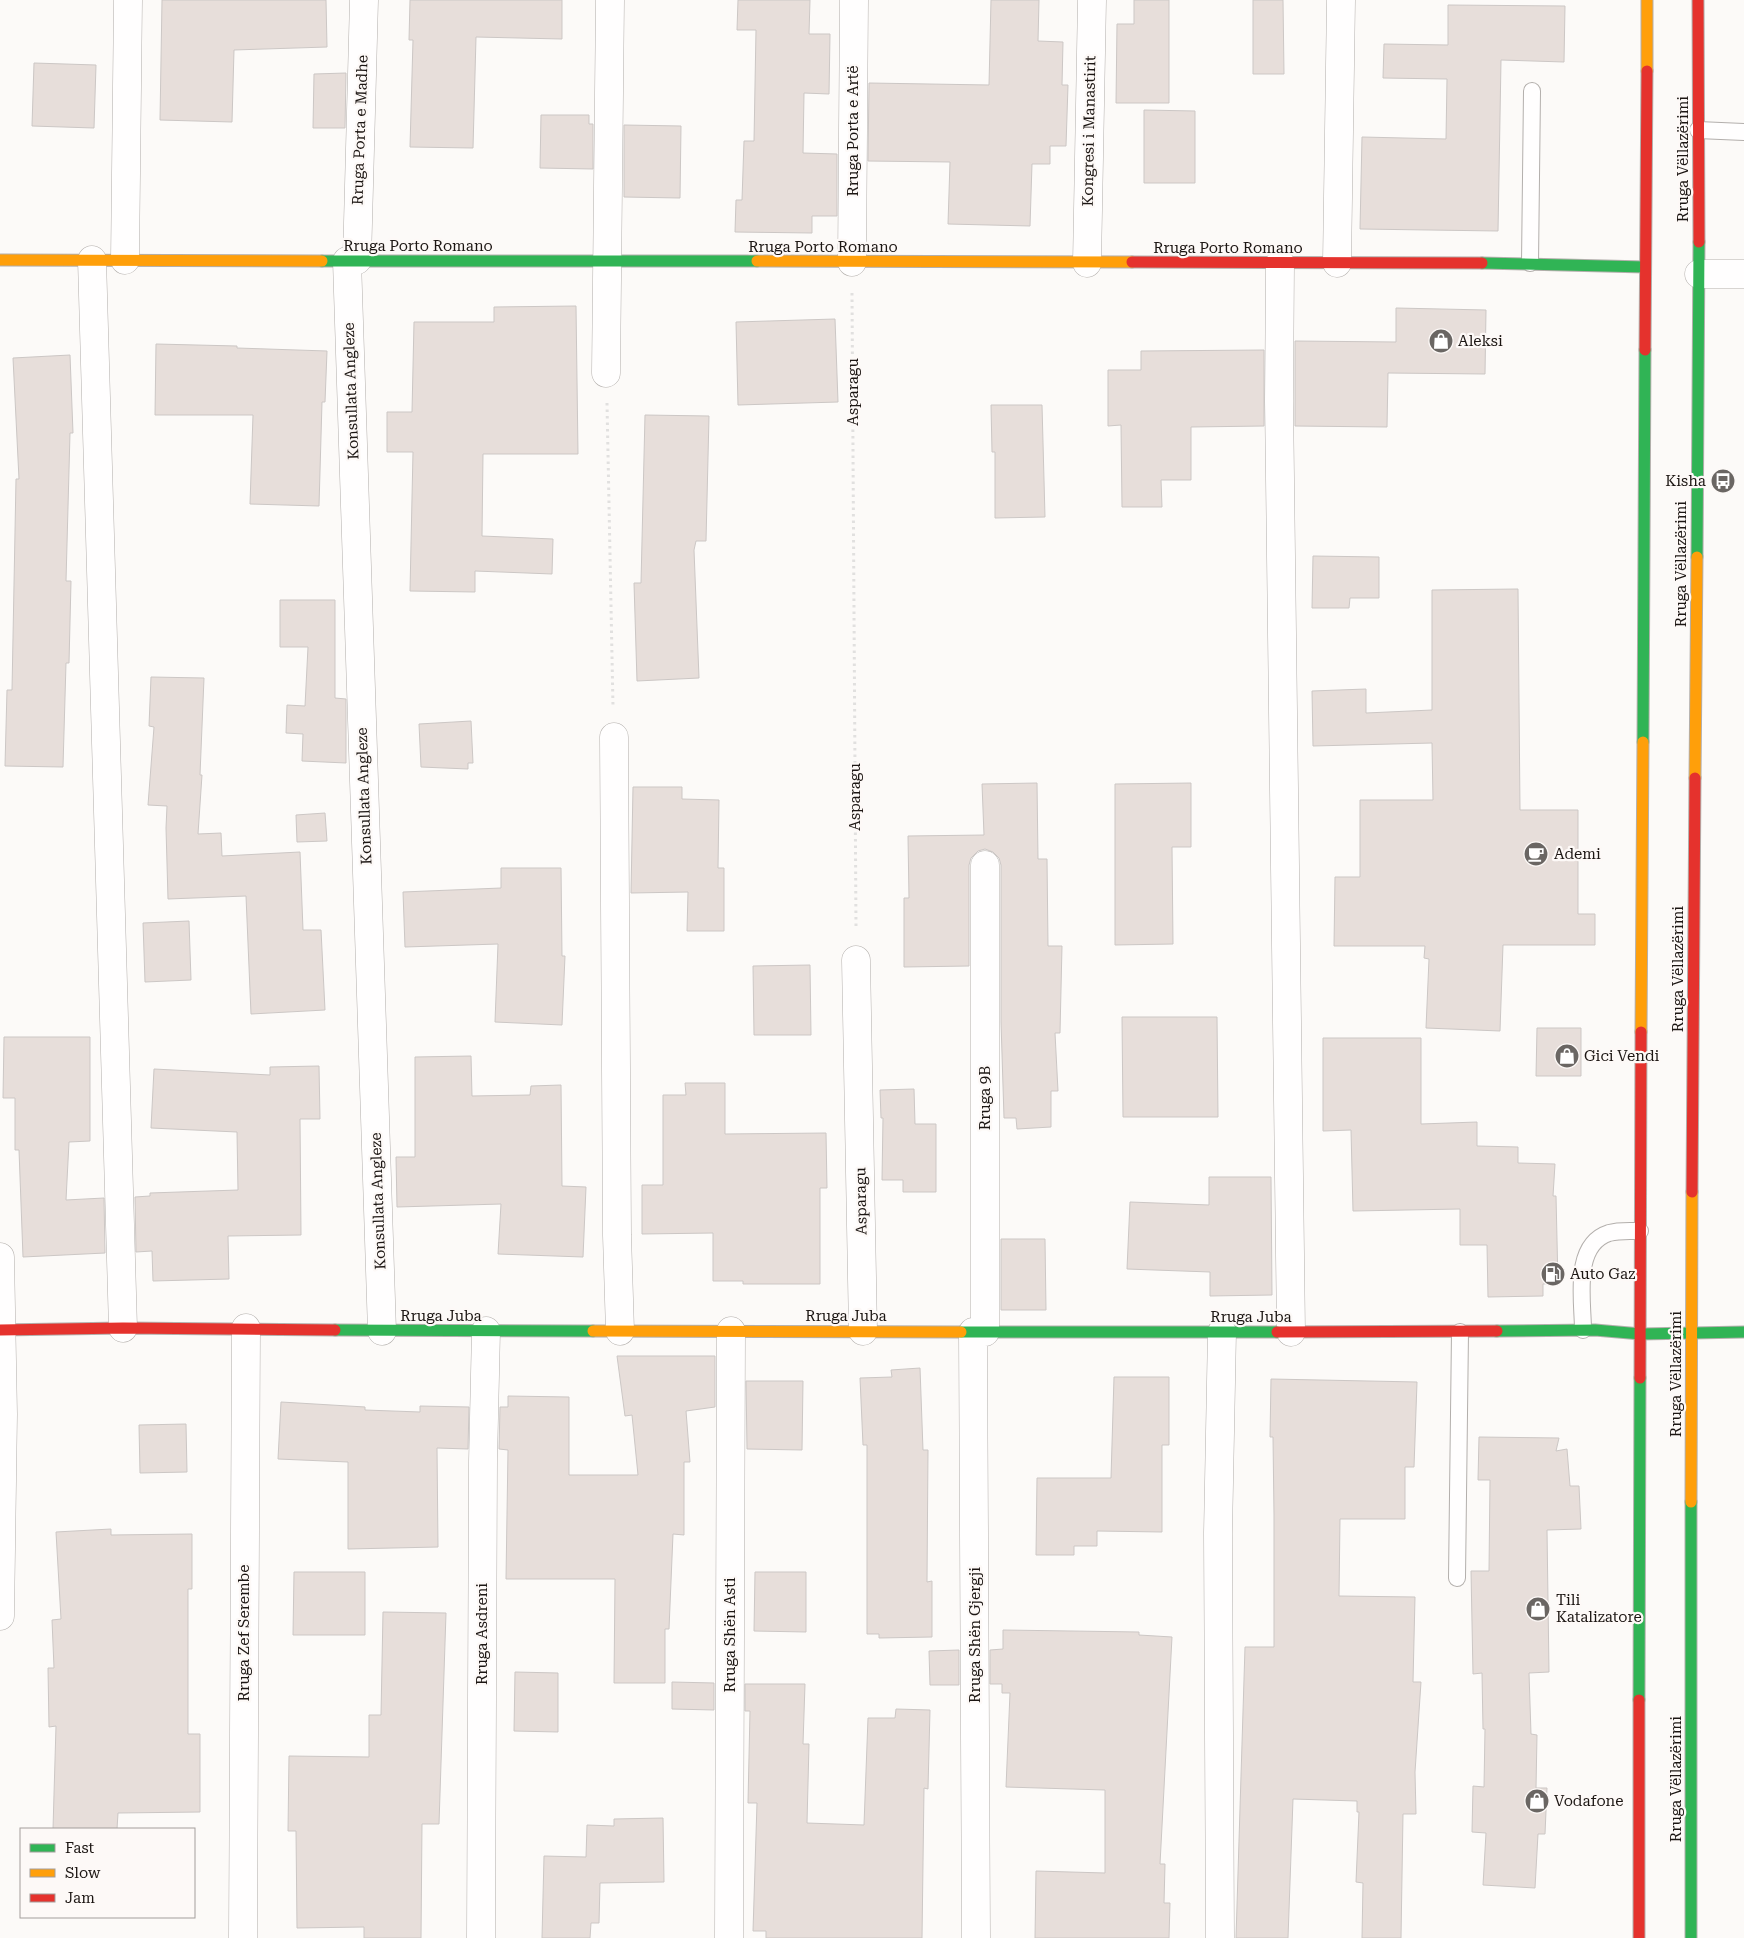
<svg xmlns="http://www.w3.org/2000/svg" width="1744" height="1938" viewBox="0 0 1744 1938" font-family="'Roboto Serif',serif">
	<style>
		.building { fill: #e7deda; stroke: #ccc7c5 }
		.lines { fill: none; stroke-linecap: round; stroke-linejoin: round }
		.lane-casing { stroke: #b3afac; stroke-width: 18 }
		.street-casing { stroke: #b3afac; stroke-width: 29 }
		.fast-casing { stroke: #b3afac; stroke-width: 13 }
		.slow-casing { stroke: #b3afac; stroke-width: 13 }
		.jam-casing { stroke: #b3afac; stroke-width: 13 }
		.path { stroke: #e1e0df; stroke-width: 3; stroke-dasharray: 2.5 4; stroke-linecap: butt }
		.lane { stroke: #fffefe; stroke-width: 16 }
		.street { stroke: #fffefe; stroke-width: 28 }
		.fast { stroke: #30b455; stroke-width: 11 }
		.slow { stroke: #ff9f0a; stroke-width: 11 }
		.jam { stroke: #e5322d; stroke-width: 11 }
		.labels { text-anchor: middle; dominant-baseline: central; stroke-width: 4.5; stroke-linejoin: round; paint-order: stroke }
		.street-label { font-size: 15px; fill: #1c1613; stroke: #fdf9f7 }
		.poi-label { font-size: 15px; fill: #1c1613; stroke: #fdf9f7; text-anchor: start }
	</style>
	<rect width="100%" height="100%" fill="#fcfaf8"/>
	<path class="building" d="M 162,0 L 326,0 L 327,47 L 234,50 L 232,122 L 160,120 Z
		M 410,0 L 562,0 L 562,39 L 476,37 L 473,148 L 410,147 L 413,40 L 409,40 Z
		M 738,0 L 810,0 L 809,34 L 830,34 L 829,94 L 804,93 L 803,153 L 837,154 L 837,216 L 812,216 L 812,233 L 735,232 L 736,200 L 742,200 L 744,141 L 754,141 L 756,30 L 737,30 Z
		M 991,0 L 1039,0 L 1038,41 L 1063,42 L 1062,85 L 1068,85 L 1066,146 L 1050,146 L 1050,164 L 1032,164 L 1030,226 L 948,224 L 950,162 L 868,161 L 869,83 L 989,85 Z
		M 1134,0 L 1169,0 L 1169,103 L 1116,103 L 1117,24 L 1134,24 Z
		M 1253,0 L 1283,0 L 1284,74 L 1253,74 Z
		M 1448,5 L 1565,6 L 1564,62 L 1501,60 L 1498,231 L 1360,229 L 1362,137 L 1446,139 L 1447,79 L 1383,78 L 1384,44 L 1448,45 Z
		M 34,63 L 96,65 L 94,128 L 32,126 Z
		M 346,73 L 345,128 L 313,128 L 314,74 Z
		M 1144,110 L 1195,111 L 1195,183 L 1144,183 Z
		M 541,115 L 589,115 L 589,124 L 593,124 L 593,169 L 540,168 Z
		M 624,125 L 681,126 L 680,198 L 624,197 Z
		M 576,306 L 578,454 L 483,454 L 482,536 L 553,539 L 552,574 L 475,571 L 475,592 L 410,591 L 413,452 L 387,452 L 387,412 L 412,412 L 414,322 L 494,322 L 494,307 Z
		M 1396,308 L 1486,310 L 1485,374 L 1388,373 L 1387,427 L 1295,426 L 1295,341 L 1396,342 Z
		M 835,319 L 838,402 L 738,405 L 736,322 Z
		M 156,344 L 237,346 L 237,348 L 327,351 L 325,402 L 322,402 L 319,506 L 250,504 L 253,415 L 155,415 Z
		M 1264,350 L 1264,426 L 1191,427 L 1191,480 L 1161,480 L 1162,507 L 1122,507 L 1121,425 L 1108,426 L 1108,370 L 1141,370 L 1141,351 Z
		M 70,355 L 73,433 L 70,433 L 66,581 L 71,581 L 69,663 L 66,663 L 63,767 L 5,766 L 7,690 L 12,690 L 16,479 L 19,479 L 13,358 Z
		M 991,405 L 1042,405 L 1045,517 L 995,518 L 995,452 L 992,452 Z
		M 645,415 L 709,416 L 706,541 L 696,541 L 694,550 L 699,678 L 637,681 L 634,583 L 641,583 Z
		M 1313,556 L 1379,557 L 1379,598 L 1350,598 L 1349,608 L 1312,608 Z
		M 1518,589 L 1520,810 L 1578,810 L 1578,914 L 1595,914 L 1595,945 L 1503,945 L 1500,1031 L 1426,1028 L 1429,959 L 1424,958 L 1425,946 L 1334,946 L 1335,877 L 1360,877 L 1360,800 L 1433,800 L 1432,743 L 1313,746 L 1312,691 L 1366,689 L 1366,713 L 1432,710 L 1432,590 Z
		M 280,600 L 335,600 L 335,698 L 346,699 L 346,763 L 302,761 L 303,734 L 286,733 L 287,705 L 305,706 L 308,647 L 280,647 Z
		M 151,677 L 204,678 L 200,775 L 202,775 L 198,834 L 221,833 L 222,856 L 300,852 L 303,930 L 321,930 L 325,1010 L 251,1014 L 246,896 L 168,899 L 166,828 L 167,806 L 148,805 L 154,727 L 149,726 Z
		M 471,721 L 473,763 L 468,763 L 468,769 L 421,767 L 419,724 Z
		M 1037,783 L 1038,859 L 1047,859 L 1048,946 L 1062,946 L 1060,1033 L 1055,1033 L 1058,1091 L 1051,1091 L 1051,1127 L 1017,1129 L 1016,1118 L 1004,1118 L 1001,1022 L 1001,865 L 999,858 L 993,852 L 985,849 L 978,851 L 971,858 L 969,865 L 969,966 L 904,967 L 904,898 L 909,898 L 908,836 L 984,835 L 982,784 Z
		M 1191,783 L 1191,847 L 1172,847 L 1173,944 L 1115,945 L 1115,784 Z
		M 633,787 L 682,787 L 682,799 L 719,800 L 718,868 L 724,868 L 724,931 L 687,931 L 688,892 L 631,893 Z
		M 325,813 L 327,841 L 297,842 L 296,815 Z
		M 501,868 L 561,868 L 562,956 L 565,956 L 562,1025 L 495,1022 L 498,944 L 405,947 L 403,892 L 501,888 Z
		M 189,921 L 191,980 L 145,982 L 143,923 Z
		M 810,965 L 811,1035 L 754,1035 L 753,966 Z
		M 1122,1017 L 1217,1017 L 1218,1117 L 1123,1117 Z
		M 1537,1028 L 1581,1028 L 1581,1076 L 1536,1076 Z
		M 4,1037 L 90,1037 L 90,1141 L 69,1142 L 66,1200 L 104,1198 L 105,1253 L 23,1257 L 19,1150 L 15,1150 L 15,1098 L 3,1098 Z
		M 1323,1038 L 1421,1038 L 1421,1124 L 1477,1122 L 1477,1146 L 1518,1147 L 1518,1163 L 1555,1164 L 1553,1196 L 1556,1196 L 1558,1283 L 1543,1284 L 1543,1296 L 1488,1297 L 1487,1245 L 1460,1245 L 1460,1209 L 1353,1211 L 1351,1130 L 1323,1131 Z
		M 471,1056 L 472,1096 L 530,1095 L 531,1086 L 561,1085 L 562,1186 L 586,1187 L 583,1257 L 498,1254 L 501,1204 L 397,1207 L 396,1157 L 415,1157 L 415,1057 Z
		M 319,1066 L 320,1119 L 300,1119 L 301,1235 L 228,1236 L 229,1279 L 153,1281 L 152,1251 L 136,1252 L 135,1197 L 150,1196 L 150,1193 L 238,1190 L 237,1132 L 151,1128 L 154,1069 L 270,1075 L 270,1067 Z
		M 685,1083 L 725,1083 L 725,1134 L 826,1133 L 827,1188 L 820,1188 L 820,1284 L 743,1284 L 743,1281 L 713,1281 L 713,1233 L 642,1234 L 642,1185 L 663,1185 L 663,1095 L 686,1095 Z
		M 914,1089 L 915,1124 L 936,1124 L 936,1192 L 903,1192 L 903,1180 L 882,1180 L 883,1118 L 881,1118 L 880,1090 Z
		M 1209,1177 L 1271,1177 L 1272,1295 L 1210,1296 L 1210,1272 L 1127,1269 L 1130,1202 L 1209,1205 Z
		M 1001,1239 L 1045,1239 L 1046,1310 L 1001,1310 Z
		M 617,1356 L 715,1356 L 715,1407 L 686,1411 L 690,1462 L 684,1462 L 684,1535 L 673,1534 L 669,1629 L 665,1629 L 665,1683 L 614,1683 L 615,1579 L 506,1579 L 508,1450 L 499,1449 L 500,1407 L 508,1407 L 508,1396 L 569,1397 L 569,1475 L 638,1475 L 632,1415 L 625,1416 Z
		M 920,1368 L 923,1450 L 928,1450 L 927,1582 L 932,1581 L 932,1637 L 879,1638 L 879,1634 L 867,1634 L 867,1445 L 863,1445 L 860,1378 L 892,1377 L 891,1370 Z
		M 1114,1377 L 1169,1377 L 1169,1445 L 1162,1445 L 1162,1532 L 1097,1531 L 1097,1546 L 1074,1546 L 1074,1555 L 1036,1555 L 1037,1478 L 1111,1478 Z
		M 1271,1379 L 1417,1382 L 1414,1467 L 1405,1467 L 1405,1519 L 1340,1519 L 1339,1596 L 1415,1597 L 1413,1682 L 1421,1682 L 1415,1772 L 1416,1814 L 1403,1814 L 1401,1938 L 1362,1938 L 1363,1883 L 1356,1882 L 1359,1812 L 1357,1812 L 1357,1801 L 1293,1799 L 1288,1938 L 1236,1938 L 1245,1647 L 1274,1647 L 1274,1515 L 1273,1437 L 1270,1437 Z
		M 746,1381 L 803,1381 L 802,1450 L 747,1449 Z
		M 281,1402 L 365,1407 L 365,1410 L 420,1412 L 420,1406 L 469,1407 L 468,1449 L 437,1448 L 438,1547 L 348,1549 L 348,1462 L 278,1459 Z
		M 186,1424 L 187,1472 L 140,1473 L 139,1425 Z
		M 1479,1437 L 1559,1438 L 1556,1451 L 1567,1449 L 1570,1486 L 1579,1486 L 1581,1529 L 1547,1530 L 1549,1672 L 1529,1673 L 1531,1734 L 1537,1735 L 1536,1788 L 1547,1788 L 1545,1834 L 1538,1834 L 1535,1888 L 1483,1885 L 1486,1833 L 1472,1832 L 1473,1786 L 1484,1787 L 1485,1729 L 1483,1729 L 1482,1673 L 1473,1674 L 1471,1571 L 1489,1571 L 1490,1480 L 1478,1480 Z
		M 111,1529 L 111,1535 L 192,1534 L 192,1589 L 188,1589 L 188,1734 L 200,1734 L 200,1812 L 118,1813 L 117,1829 L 53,1829 L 56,1726 L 49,1727 L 48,1668 L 54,1668 L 52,1620 L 61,1619 L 56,1532 Z
		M 294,1572 L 365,1572 L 365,1635 L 293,1635 Z
		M 755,1572 L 806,1572 L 806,1632 L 754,1631 Z
		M 383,1612 L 446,1613 L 439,1824 L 422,1824 L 421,1938 L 364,1938 L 364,1927 L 297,1928 L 296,1831 L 288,1831 L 289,1756 L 369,1757 L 369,1715 L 381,1715 Z
		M 1003,1630 L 1139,1632 L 1139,1635 L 1172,1637 L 1160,1864 L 1165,1864 L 1164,1903 L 1170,1903 L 1169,1938 L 1035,1938 L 1036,1871 L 1105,1873 L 1105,1790 L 1006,1787 L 1010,1693 L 1002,1693 L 1002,1684 L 990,1684 L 990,1650 L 1003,1649 Z
		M 959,1650 L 959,1685 L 930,1685 L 929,1651 Z
		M 515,1672 L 558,1673 L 558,1732 L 514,1731 Z
		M 672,1682 L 714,1683 L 714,1710 L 672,1709 Z
		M 745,1684 L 805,1684 L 803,1744 L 809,1744 L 807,1823 L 864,1825 L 868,1718 L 895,1718 L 896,1709 L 930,1710 L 928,1789 L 924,1788 L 922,1938 L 766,1938 L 766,1931 L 753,1931 L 757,1803 L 748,1803 L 750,1711 L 745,1711 Z
		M 663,1818 L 664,1882 L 600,1883 L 599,1923 L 591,1923 L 590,1938 L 542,1938 L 544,1856 L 586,1857 L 587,1825 L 614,1826 L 614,1819 Z"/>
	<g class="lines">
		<defs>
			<path id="lane" d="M 1698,130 L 1744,132
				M 1530,263 L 1532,91
				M 1583,1330 C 1583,1301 1572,1245 1609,1233 C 1619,1230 1630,1231 1640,1231
				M 1457,1578 L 1460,1332"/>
			<path id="street" d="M 92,260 L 123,1328
				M 125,260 L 128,0
				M 357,260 L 364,0
				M 347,261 L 382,1331
				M 852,262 L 854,0
				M 1087,263 L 1092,0
				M 1280,263 L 1279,401 L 1291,1332
				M 1337,263 L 1341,0
				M 1699,274 L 1744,274
				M 606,373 L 610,0
				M 614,737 L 617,1235 L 620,1331
				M 985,865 L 985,1332
				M 856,960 L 863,1331
				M 0,1257 L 3,1414 L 0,1616
				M 973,1332 L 976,1938
				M 243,1938 L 246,1328
				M 481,1938 L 483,1461 L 486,1331
				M 729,1938 L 731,1331
				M 1220,1938 L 1218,1533 L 1222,1332"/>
			<path id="fast" d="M 322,261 L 757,261
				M 1482,263 L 1645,267
				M 1697,557 L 1699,242
				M 1643,742 L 1645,350
				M 335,1330 L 593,1331
				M 1497,1331 L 1595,1330 L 1641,1334 L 1744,1332
				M 961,1332 L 1277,1332
				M 1691,1502 L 1691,1938
				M 1639,1700 L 1640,1378"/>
			<path id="slow" d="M 1647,71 L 1647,0
				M 0,260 L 322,261
				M 757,261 L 1132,262
				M 1695,778 L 1697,557
				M 1641,1032 L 1643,742
				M 593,1331 L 961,1332
				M 1691,1502 L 1692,1192"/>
			<path id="jam" d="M 1698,0 L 1699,242
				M 1132,262 L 1482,263
				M 1645,350 L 1647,71
				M 1692,1192 L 1695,778
				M 0,1330 L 123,1328 L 335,1330
				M 1277,1332 L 1497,1331
				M 1640,1378 L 1641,1032
				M 1639,1938 L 1639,1700"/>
		</defs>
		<use href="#lane" class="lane-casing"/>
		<use href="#street" class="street-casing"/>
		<use href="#fast" class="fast-casing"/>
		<use href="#slow" class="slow-casing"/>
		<use href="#jam" class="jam-casing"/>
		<path class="path" d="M 852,293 L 856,929
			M 607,403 L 613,707"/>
		<use href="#lane" class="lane"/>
		<use href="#street" class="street"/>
		<use href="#fast" class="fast"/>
		<use href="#slow" class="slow"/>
		<use href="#jam" class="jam"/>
	</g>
	<defs>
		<symbol id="shop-disc" viewBox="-11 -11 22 22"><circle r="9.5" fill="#6a6663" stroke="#fdf9f7"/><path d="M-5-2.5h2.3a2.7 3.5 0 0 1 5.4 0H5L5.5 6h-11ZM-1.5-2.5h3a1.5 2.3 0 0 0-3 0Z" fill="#fff"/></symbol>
		<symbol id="bus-disc" viewBox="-11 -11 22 22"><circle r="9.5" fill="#6a6663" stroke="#fdf9f7"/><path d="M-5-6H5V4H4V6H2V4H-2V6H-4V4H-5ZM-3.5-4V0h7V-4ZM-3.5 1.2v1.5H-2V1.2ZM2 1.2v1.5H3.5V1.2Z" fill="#fff"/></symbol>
		<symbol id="cafe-disc" viewBox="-11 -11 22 22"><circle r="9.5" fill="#6a6663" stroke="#fdf9f7"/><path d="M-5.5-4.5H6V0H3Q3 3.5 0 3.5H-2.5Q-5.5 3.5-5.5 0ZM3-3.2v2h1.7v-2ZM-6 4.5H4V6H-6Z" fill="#fff"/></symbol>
		<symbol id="fuel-disc" viewBox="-11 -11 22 22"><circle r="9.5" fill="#6a6663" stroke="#fdf9f7"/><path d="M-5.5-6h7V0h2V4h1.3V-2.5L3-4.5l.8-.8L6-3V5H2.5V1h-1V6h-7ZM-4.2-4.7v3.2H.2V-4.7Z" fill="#fff"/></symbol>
	</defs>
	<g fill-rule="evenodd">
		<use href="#shop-disc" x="1427" y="327" width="28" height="28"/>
		<use href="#bus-disc" x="1709" y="467" width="28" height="28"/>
		<use href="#cafe-disc" x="1522" y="840" width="28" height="28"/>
		<use href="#shop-disc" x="1553" y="1042" width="28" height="28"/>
		<use href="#fuel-disc" x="1539" y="1260" width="28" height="28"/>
		<use href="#shop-disc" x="1524" y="1595" width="28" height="28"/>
		<use href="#shop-disc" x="1523" y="1787" width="28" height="28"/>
	</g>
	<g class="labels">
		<g class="street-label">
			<text transform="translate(360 130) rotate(-88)">Rruga Porta e Madhe</text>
			<text transform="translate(853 131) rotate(-90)">Rruga Porta e Artë</text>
			<text transform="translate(1089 131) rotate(-89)">Kongresi i Manastirit</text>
			<text transform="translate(1683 159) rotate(-90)">Rruga Vëllazërimi</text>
			<text x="418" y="246">Rruga Porto Romano</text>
			<text x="823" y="247">Rruga Porto Romano</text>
			<text x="1228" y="248">Rruga Porto Romano</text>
			<text transform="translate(351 391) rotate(-92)">Konsullata Angleze</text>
			<text transform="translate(853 392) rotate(-90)">Asparagu</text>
			<text transform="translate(1681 564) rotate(-90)">Rruga Vëllazërimi</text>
			<text transform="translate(364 796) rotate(-92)">Konsullata Angleze</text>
			<text transform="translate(855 797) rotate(-90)">Asparagu</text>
			<text transform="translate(1678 969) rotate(-90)">Rruga Vëllazërimi</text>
			<text transform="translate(985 1098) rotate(-90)">Rruga 9B</text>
			<text transform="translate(378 1201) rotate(-92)">Konsullata Angleze</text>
			<text transform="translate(861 1201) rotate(-91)">Asparagu</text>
			<text x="441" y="1316">Rruga Juba</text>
			<text x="846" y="1316">Rruga Juba</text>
			<text x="1251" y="1317">Rruga Juba</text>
			<text transform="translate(1676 1374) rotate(-90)">Rruga Vëllazërimi</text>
			<text transform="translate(244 1633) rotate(-90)">Rruga Zef Serembe</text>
			<text transform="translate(482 1634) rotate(-90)">Rruga Asdreni</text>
			<text transform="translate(730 1635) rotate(-90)">Rruga Shën Asti</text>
			<text transform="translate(975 1635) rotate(-90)">Rruga Shën Gjergji</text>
			<text transform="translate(1676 1779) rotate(-90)">Rruga Vëllazërimi</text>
		</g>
		<g class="poi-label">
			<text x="1458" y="341">Aleksi</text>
			<text x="1706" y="481" text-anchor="end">Kisha</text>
			<text x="1554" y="854">Ademi</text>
			<text x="1584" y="1056">Gici Vendi</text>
			<text x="1570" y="1274">Auto Gaz</text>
			<text x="1556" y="1600">Tili<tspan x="1556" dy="17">Katalizatore</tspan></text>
			<text x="1554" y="1801">Vodafone</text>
		</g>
	</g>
	<rect x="20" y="1828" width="175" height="90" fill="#fdf9f7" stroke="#a39e9c"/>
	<rect x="30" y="1844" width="25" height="8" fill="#30b455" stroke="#a39e9c"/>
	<text x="65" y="1853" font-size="15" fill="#1c1613">Fast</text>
	<rect x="30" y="1869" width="25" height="8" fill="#ff9f0a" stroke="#a39e9c"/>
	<text x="65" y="1878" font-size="15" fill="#1c1613">Slow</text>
	<rect x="30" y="1894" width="25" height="8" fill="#e5322d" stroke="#a39e9c"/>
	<text x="65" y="1903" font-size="15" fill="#1c1613">Jam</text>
</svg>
